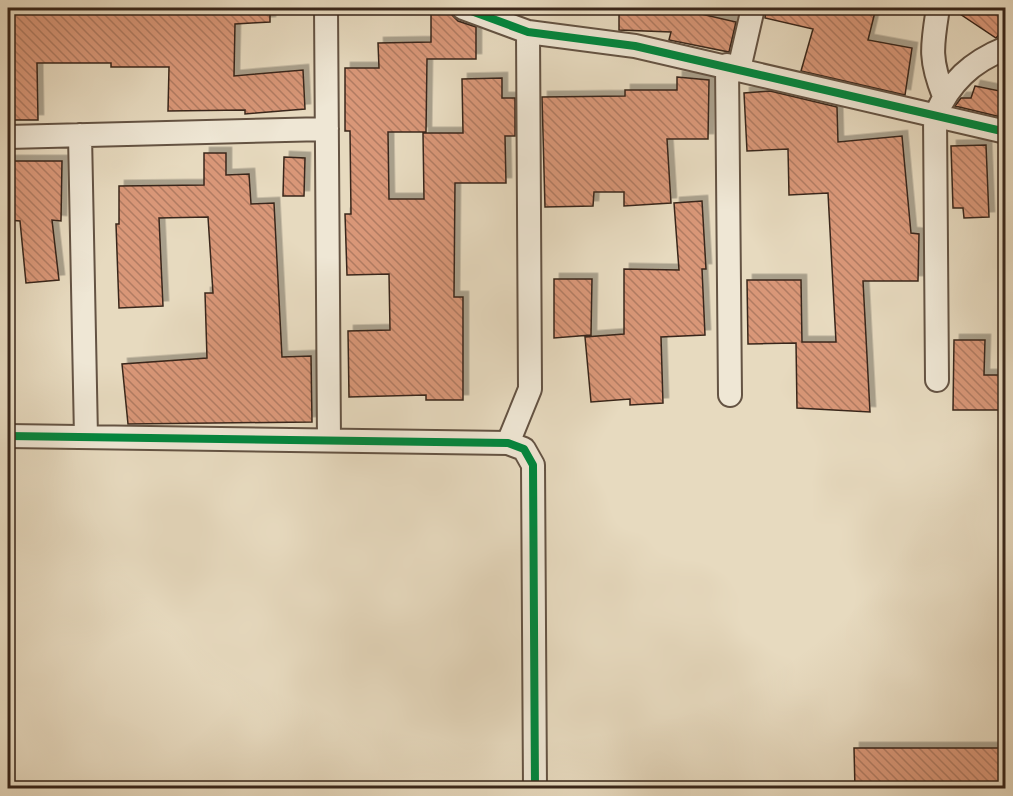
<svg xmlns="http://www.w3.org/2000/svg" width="1013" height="796" viewBox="0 0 1013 796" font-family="'IM FELL Great Primer',serif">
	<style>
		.building { fill: url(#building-back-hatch); stroke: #39261a; stroke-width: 1.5; filter: url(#shadow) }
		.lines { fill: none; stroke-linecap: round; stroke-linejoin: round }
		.minor-casing { stroke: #645343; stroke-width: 26 }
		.minor { stroke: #efe7d5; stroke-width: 22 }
		.cycleway-casing { stroke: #efe7d5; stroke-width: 11 }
		.cycleway { stroke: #00873e; stroke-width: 8 }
	</style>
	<defs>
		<pattern id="building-back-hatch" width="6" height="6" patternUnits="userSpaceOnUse" patternTransform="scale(1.5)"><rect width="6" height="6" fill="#d99778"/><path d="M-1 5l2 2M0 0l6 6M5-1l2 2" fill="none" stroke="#b17b62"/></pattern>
		<filter id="shadow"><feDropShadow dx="5.5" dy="-5.5" stdDeviation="0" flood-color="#0004"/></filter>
	</defs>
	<rect width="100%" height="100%" fill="#e7dabf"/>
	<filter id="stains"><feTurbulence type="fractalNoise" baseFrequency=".00333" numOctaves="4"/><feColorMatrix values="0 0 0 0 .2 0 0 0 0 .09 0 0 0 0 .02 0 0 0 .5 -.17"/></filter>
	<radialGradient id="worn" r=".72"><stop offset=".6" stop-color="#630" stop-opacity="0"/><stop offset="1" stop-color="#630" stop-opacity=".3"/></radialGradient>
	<path class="building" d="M 8,8 L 270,8 L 270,22 L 235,24 L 234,76 L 303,70 L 305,109 L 245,114 L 245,110 L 168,111 L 169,67 L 111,67 L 111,63 L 37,63 L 38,120 L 11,120 L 11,28 L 8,28 Z
		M 619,8 L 675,8 L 736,22 L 729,52 L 669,40 L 671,32 L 619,30 Z
		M 766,8 L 876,8 L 868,40 L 912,48 L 905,95 L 801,71 L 813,29 L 765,18 Z
		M 951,8 L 994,8 L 1005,15 L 1005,28 L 996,38 Z
		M 431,14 L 451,14 L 458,21 L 476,27 L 476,59 L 427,59 L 426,132 L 388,132 L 389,199 L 424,199 L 423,133 L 463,133 L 462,79 L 502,78 L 502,98 L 515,98 L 515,136 L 505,136 L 506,183 L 455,183 L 454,297 L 463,297 L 463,400 L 426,400 L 426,395 L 349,397 L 348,331 L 390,330 L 389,274 L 347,275 L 345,214 L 351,214 L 350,131 L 345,131 L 345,68 L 379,68 L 378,43 L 431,42 Z
		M 677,77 L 709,80 L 708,139 L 667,139 L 671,203 L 624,206 L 624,192 L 594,192 L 593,206 L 545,207 L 542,97 L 625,96 L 625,90 L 677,90 Z
		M 975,86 L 1005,92 L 1005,118 L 955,106 L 961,98 L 971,98 Z
		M 770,91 L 837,107 L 838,142 L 902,136 L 911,233 L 919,234 L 918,281 L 863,281 L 870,412 L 797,408 L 796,343 L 748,344 L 747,280 L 801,280 L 802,342 L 836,342 L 828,193 L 789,195 L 788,149 L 747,151 L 744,93 Z
		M 986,145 L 989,217 L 964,218 L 963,208 L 953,208 L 951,146 Z
		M 204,153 L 226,153 L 226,175 L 249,174 L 251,204 L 274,203 L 282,357 L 311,356 L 312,422 L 128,424 L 122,364 L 207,358 L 205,293 L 213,293 L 208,217 L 159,218 L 163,306 L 119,308 L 116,224 L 119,224 L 119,186 L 204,185 Z
		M 284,157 L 305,158 L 304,196 L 283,196 Z
		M 8,161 L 62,161 L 61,221 L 52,220 L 59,280 L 26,283 L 20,221 L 8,220 Z
		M 702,201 L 706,269 L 702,269 L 705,335 L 661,337 L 663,403 L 630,405 L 630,399 L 591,402 L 585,337 L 624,334 L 624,269 L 679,270 L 674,203 Z
		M 554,279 L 592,279 L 591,335 L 554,338 Z
		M 954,340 L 985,340 L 984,375 L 1005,375 L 1005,410 L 953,410 Z
		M 854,748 L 1005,748 L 1005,789 L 855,789 Z"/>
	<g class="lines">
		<defs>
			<path id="minor" d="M 326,8 L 329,440
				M 463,8 L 528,32 L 635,46 L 1006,132
				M 938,8 C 932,46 929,59 944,96
				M 727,65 L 730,395
				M 739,69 L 753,8
				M 80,135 L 86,437
				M 8,137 L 327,129
				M 937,380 L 935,116 C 950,82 971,62 1006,48
				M 8,436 L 508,443 L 524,449 L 533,465 L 535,788
				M 508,443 L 530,389 L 528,32"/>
		</defs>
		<use href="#minor" class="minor-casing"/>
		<use href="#minor" class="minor"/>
		<defs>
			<path id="cycleway" d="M 463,8 L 528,32 L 635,46 L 1006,132
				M 8,436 L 508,443 L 524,449 L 533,465 L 535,788"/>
		</defs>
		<use href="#cycleway" class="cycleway-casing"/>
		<use href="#cycleway" class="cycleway"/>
	</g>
	<rect width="1013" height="796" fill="none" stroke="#e7dabf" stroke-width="30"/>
	<rect x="9" y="9" width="995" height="778" fill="none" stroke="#39261a" stroke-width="3"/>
	<rect x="15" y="15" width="983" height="766" fill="none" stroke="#39261a" stroke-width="1.5"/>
	<rect width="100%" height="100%" filter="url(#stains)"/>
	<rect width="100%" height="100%" fill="url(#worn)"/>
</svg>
